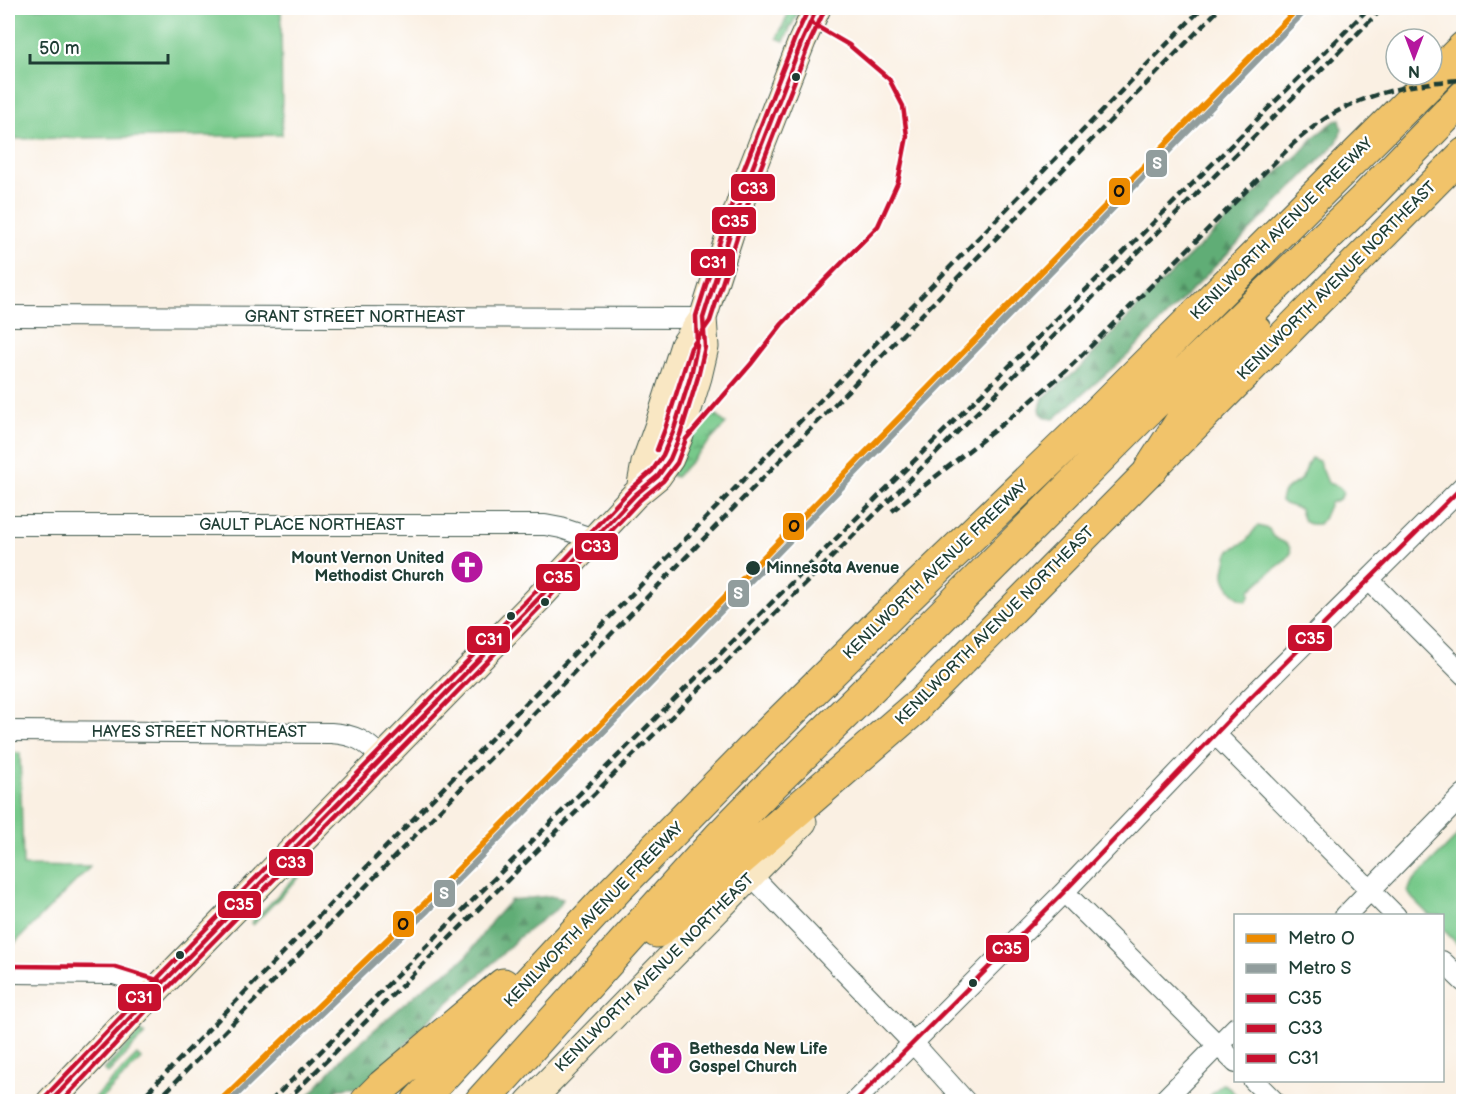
<svg xmlns="http://www.w3.org/2000/svg" width="1471" height="1109" viewBox="0 0 1471 1109" font-family="'Balsamiq Sans',sans-serif">
	<style>
		.green { fill: #77c98a; stroke: #4b835f; stroke-width: 1.5 }
		.forest { fill: url(#forest-firs); stroke: #407555; stroke-width: 1.5 }
		.wetland { fill: url(#wetland-marsh); stroke: #4b835f; stroke-width: 1.5 }
		.lines { fill: none; stroke-linecap: round; stroke-linejoin: round }
		.street-casing { stroke: #40584e; stroke-width: 22 }
		.secondary-casing { stroke: #40584e; stroke-width: 29 }
		.primary-casing { stroke: #40584e; stroke-width: 32 }
		.highway-casing { stroke: #40584e; stroke-width: 35 }
		.street { stroke: #fff; stroke-width: 20 }
		.secondary { stroke: #f9e7c3; stroke-width: 27 }
		.primary { stroke: #f1c36a; stroke-width: 30 }
		.highway { stroke: #f1c36a; stroke-width: 33 }
		.rail { stroke: #1f3d34; stroke-width: 4.5; stroke-dasharray: 9 4.5; stroke-linecap: butt }
		.bus-1-casing { stroke: #fff; stroke-width: 9 }
		.bus-2-casing { stroke: #fff; stroke-width: 9 }
		.bus-3-casing { stroke: #fff; stroke-width: 9 }
		.bus-1 { stroke: #c8102e; stroke-width: 4.5 }
		.bus-2 { stroke: #c8102e; stroke-width: 4.5 }
		.bus-3 { stroke: #c8102e; stroke-width: 4.5 }
		.metro-1-casing { stroke: #fff; stroke-width: 10 }
		.metro-2-casing { stroke: #fff; stroke-width: 10 }
		.metro-1 { stroke: #ed8b00; stroke-width: 6 }
		.metro-2 { stroke: #919d9d; stroke-width: 6 }
		.bus-dot { fill: #1f3d34; stroke: #fff; stroke-width: 2 }
		.labels { text-anchor: middle; dominant-baseline: central; stroke-width: 4.5; stroke-linejoin: round; paint-order: stroke }
		.street-label { font-size: 16px; fill: #1f3d34; stroke: #fff }
		.poi-label { font-size: 16px; font-weight: bold; fill: #1f3d34; stroke: #fff; text-anchor: end }
		.stop-label { font-size: 16px; font-weight: bold; fill: #1f3d34; stroke: #fff; text-anchor: start }
		.line-badge { stroke: #fff; stroke-width: 2 }
		.badge-label { font-size: 16px; text-anchor: middle; font-weight: bold; fill: #fff }
		.pale-badge-label { font-size: 16px; text-anchor: middle; font-weight: bold; fill: #111 }
	</style>
	<defs>
		<pattern id="forest-firs" width="22" height="20" patternUnits="userSpaceOnUse" patternTransform="scale(1.5)"><rect width="22" height="20" fill="#61ad76"/><path d="M5 1l3.5 6h-7zM16 11l3.5 6h-7z" fill="#4f8e62"/></pattern>
		<pattern id="wetland-marsh" width="20" height="14" patternUnits="userSpaceOnUse" patternTransform="scale(1.5)"><rect width="20" height="14" fill="#77c98a"/><path d="M1 5h8M5 5V1M11 12h8M15 12V8" fill="none" stroke="#61a472"/></pattern>
	</defs>
	<rect width="100%" height="100%" fill="#fff"/>
	<filter id="ink" filterUnits="userSpaceOnUse"><feTurbulence type="fractalNoise" baseFrequency=".0167" numOctaves="2"/><feDisplacementMap in="SourceGraphic" scale="12" xChannelSelector="R" yChannelSelector="G"/><feConvolveMatrix kernelMatrix="1 2 1 2 8 2 1 2 1" color-interpolation-filters="sRGB"/></filter>
	<filter id="wash" filterUnits="userSpaceOnUse"><feTurbulence type="fractalNoise" baseFrequency=".008" numOctaves="4" result="noise"/><feDisplacementMap in="SourceGraphic" scale="24" xChannelSelector="R" yChannelSelector="G"/><feGaussianBlur stdDeviation="1.35" result="paint"/><feColorMatrix in="noise" values="0 0 0 0 0 0 0 0 0 0 0 0 0 0 0 0 0 1.4 0 .05"/><feComposite in="paint" operator="in"/></filter>
	<g filter="url(#wash)">
		<rect width="100%" height="100%" fill="#faf0e3"/>
		<path class="green" d="M 8,8 L 281,8 L 282,135 L 8,139 Z
			M 1311,458 L 1319,461 L 1328,483 L 1339,487 L 1343,491 C 1342,500 1337,500 1330,503 L 1323,519 L 1319,524 C 1305,525 1303,523 1300,509 L 1285,504 L 1281,501 C 1284,483 1296,488 1303,476 C 1307,470 1306,464 1311,458 Z
			M 1258,526 L 1269,529 C 1270,531 1272,536 1274,537 C 1283,544 1289,540 1291,553 C 1283,565 1278,565 1269,573 C 1262,579 1257,585 1250,590 L 1250,596 L 1246,601 C 1236,599 1223,583 1224,573 C 1224,571 1227,556 1228,554 C 1230,547 1241,546 1246,541 C 1251,536 1253,530 1258,526 Z
			M 8,753 L 20,753 L 23,866 L 90,867 L 10,948 L 8,948 Z
			M 1463,830 L 1463,950 L 1443,929 L 1442,916 L 1429,915 L 1412,898 L 1408,892 L 1412,882 Z
			M 1222,1084 L 1226,1085 L 1242,1101 L 1230,1101 L 1227,1098 L 1224,1101 L 1211,1101 L 1209,1098 L 1210,1096 Z"/>
		<path class="forest" d="M 1340,119 L 1342,129 L 1337,142 L 1128,355 L 1054,419 L 1047,418 L 1041,413 L 1040,408 L 1043,398 L 1079,369 L 1150,294 L 1271,178 L 1299,154 L 1315,136 L 1335,121 Z
			M 550,896 L 563,899 L 559,907 L 518,938 L 496,960 L 422,1026 L 387,1066 L 366,1083 L 358,1087 L 347,1087 L 338,1090 L 329,1101 L 303,1102 L 344,1056 L 424,987 L 450,970 L 467,956 L 492,921 L 511,900 Z"/>
		<path class="wetland" d="M 791,8 L 800,8 L 784,41 L 777,38 Z
			M 710,409 L 726,424 L 676,477 L 671,475 L 692,431 Z
			M 312,860 L 314,862 L 253,925 L 251,923 Z
			M 141,1031 L 145,1034 L 108,1073 L 104,1070 Z
			M 137,1055 L 141,1059 L 99,1101 L 91,1101 Z"/>
	</g>
	<g filter="url(#ink)">
		<g class="lines">
			<defs>
				<path id="street" d="M 8,316 L 703,318
					M 8,525 L 545,525 L 561,528 L 594,539
					M 1369,580 L 1464,675
					M 8,731 L 331,733 C 357,735 364,741 382,757
					M 1215,734 L 1396,916
					M 751,875 L 913,1043 L 966,1102
					M 1064,892 L 1236,1063
					M 1345,916 L 1464,794
					M 1442,961 L 1464,982
					M 8,973 L 114,974 L 158,988
					M 1253,1080 L 1275,1102
					M 854,1102 L 1064,892 L 1248,700 L 1464,485
					M 1162,1102 L 1236,1027"/>
				<path id="secondary" d="M 640,490 L 645,463 L 658,427 L 684,345 L 703,318 L 725,249 L 747,182 L 802,41 L 817,8
					M 50,1102 L 158,988 L 538,599 L 635,495 L 658,476 L 670,459 L 680,435 L 698,377 L 705,347 L 703,318
					M 529,1102 L 803,822"/>
				<path id="primary" d="M 915,708 L 1464,153"/>
				<path id="highway" d="M 1151,469 L 1189,410 L 1255,331
					M 657,931 L 694,900 L 731,867 L 915,708
					M 367,1102 L 383,1086 L 503,985
					M 418,1102 L 616,889 L 761,741 L 902,602 L 1082,429 L 1464,48
					M 481,1102 L 720,837 L 763,793 L 858,700 L 1156,401 L 1364,200 L 1464,97"/>
			</defs>
			<use href="#street" class="street-casing"/>
			<use href="#secondary" class="secondary-casing"/>
			<use href="#primary" class="primary-casing"/>
			<use href="#highway" class="highway-casing"/>
			<use href="#street" class="street"/>
			<use href="#secondary" class="secondary"/>
			<use href="#primary" class="primary"/>
			<use href="#highway" class="highway"/>
			<path class="rail" d="M 892,511 L 1024,407 L 1066,371 L 1294,143 C 1306,133 1317,123 1331,115 C 1370,92 1418,82 1464,80
				M 138,1102 L 1202,8
				M 156,1102 L 1220,8
				M 270,1102 L 1369,8
				M 285,1102 L 1383,8"/>
			<defs>
				<path id="bus-1" d="M 50,1102 L 158,988 L 538,599 L 635,495 L 658,476 L 670,459 L 680,435 L 698,377 L 705,347 L 703,318 L 725,249 L 747,182 L 802,41 L 817,8
					M 854,1102 L 1064,892 L 1248,700 L 1464,485"/>
				<path id="bus-2" d="M 657,450 L 665,429 L 691,348 L 710,321 L 754,185 L 809,44 L 824,11
					M 61,1102 L 163,993 L 543,604 L 640,500 L 663,481 L 677,463 L 686,439 L 751,364 L 782,324 L 878,226 L 898,182 L 907,136 L 903,106 L 889,79 L 849,45 L 811,23"/>
				<path id="bus-3" d="M 8,966 L 115,967 L 160,981
					M 45,1097 L 153,983 L 533,594 L 630,490 L 652,471 L 663,455 L 673,432 L 691,375 L 697,346 L 696,316 L 718,247 L 740,179 L 795,38 L 809,8"/>
			</defs>
			<use href="#bus-1" class="bus-1-casing"/>
			<use href="#bus-2" class="bus-2-casing"/>
			<use href="#bus-3" class="bus-3-casing"/>
			<use href="#bus-1" class="bus-1"/>
			<use href="#bus-2" class="bus-2"/>
			<use href="#bus-3" class="bus-3"/>
			<defs>
				<path id="metro-1" d="M 219,1102 L 423,905 L 578,748 L 1298,8"/>
				<path id="metro-2" d="M 229,1102 L 428,910 L 583,753 L 1303,13"/>
			</defs>
			<use href="#metro-1" class="metro-1-casing"/>
			<use href="#metro-2" class="metro-2-casing"/>
			<use href="#metro-1" class="metro-1"/>
			<use href="#metro-2" class="metro-2"/>
		</g>
	</g>
	<defs>
		<symbol id="church-disc" viewBox="-11 -11 22 22"><circle r="9.5" fill="#b5179e" stroke="#fff"/><path d="M-1.2-6h2.4v3.5h3.3v2.4h-3.3V6h-2.4V-.1h-3.3v-2.4h3.3Z" fill="#fff"/></symbol>
	</defs>
	<g fill-rule="evenodd">
		<use href="#church-disc" x="448" y="548" width="38" height="38"/>
		<use href="#church-disc" x="647" y="1039" width="38" height="38"/>
	</g>
	<g class="bus-dot">
		<circle cx="796" cy="77" r="5"/>
		<circle cx="753" cy="568" r="8"/>
		<circle cx="545" cy="602" r="5"/>
		<circle cx="511" cy="616" r="5"/>
		<circle cx="180" cy="955" r="5"/>
		<circle cx="973" cy="983" r="5"/>
	</g>
	<g class="labels">
		<g class="street-label">
			<text transform="translate(1282 229) rotate(-45)">KENILWORTH AVENUE FREEWAY</text>
			<text transform="translate(1337 281) rotate(-45)">KENILWORTH AVENUE NORTHEAST</text>
			<text x="355" y="317">GRANT STREET NORTHEAST</text>
			<text x="302" y="525">GAULT PLACE NORTHEAST</text>
			<text transform="translate(936 570) rotate(-44)">KENILWORTH AVENUE FREEWAY</text>
			<text transform="translate(995 626) rotate(-45)">KENILWORTH AVENUE NORTHEAST</text>
			<text x="199" y="732">HAYES STREET NORTHEAST</text>
			<text transform="translate(594 915) rotate(-46)">KENILWORTH AVENUE FREEWAY</text>
			<text transform="translate(655 973) rotate(-45)">KENILWORTH AVENUE NORTHEAST</text>
		</g>
		<g class="poi-label">
			<text x="444" y="558">Mount Vernon United<tspan x="444" dy="18">Methodist Church</tspan></text>
			<text x="689" y="1049" text-anchor="start">Bethesda New Life<tspan x="689" dy="18">Gospel Church</tspan></text>
		</g>
		<g class="stop-label">
			<text x="766" y="568">Minnesota Avenue</text>
		</g>
	</g>
	<g class="line-badge">
		<rect x="1145" y="149" width="23" height="29" rx="6" fill="#919d9d"/>
		<rect x="730" y="173" width="46" height="29" rx="6" fill="#c8102e"/>
		<rect x="1108" y="177" width="23" height="29" rx="6" fill="#ed8b00"/>
		<rect x="711" y="206" width="46" height="29" rx="6" fill="#c8102e"/>
		<rect x="690" y="248" width="46" height="29" rx="6" fill="#c8102e"/>
		<rect x="782" y="512" width="23" height="29" rx="6" fill="#ed8b00"/>
		<rect x="574" y="532" width="45" height="29" rx="6" fill="#c8102e"/>
		<rect x="535" y="563" width="46" height="29" rx="6" fill="#c8102e"/>
		<rect x="727" y="579" width="23" height="29" rx="6" fill="#919d9d"/>
		<rect x="1287" y="624" width="46" height="28" rx="6" fill="#c8102e"/>
		<rect x="466" y="625" width="45" height="29" rx="6" fill="#c8102e"/>
		<rect x="268" y="848" width="46" height="29" rx="6" fill="#c8102e"/>
		<rect x="433" y="879" width="23" height="29" rx="6" fill="#919d9d"/>
		<rect x="217" y="890" width="45" height="29" rx="6" fill="#c8102e"/>
		<rect x="392" y="910" width="23" height="28" rx="6" fill="#ed8b00"/>
		<rect x="985" y="934" width="45" height="29" rx="6" fill="#c8102e"/>
		<rect x="117" y="983" width="45" height="29" rx="6" fill="#c8102e"/>
	</g>
	<g class="badge-label">
		<text x="1157" y="169">S</text>
		<text x="753" y="194">C33</text>
		<text x="734" y="227">C35</text>
		<text x="713" y="268">C31</text>
		<text x="596" y="552">C33</text>
		<text x="558" y="583">C35</text>
		<text x="738" y="599">S</text>
		<text x="1310" y="644">C35</text>
		<text x="489" y="645">C31</text>
		<text x="291" y="868">C33</text>
		<text x="444" y="899">S</text>
		<text x="239" y="910">C35</text>
		<text x="1007" y="954">C35</text>
		<text x="139" y="1003">C31</text>
	</g>
	<g class="pale-badge-label">
		<text x="1119" y="197">O</text>
		<text x="794" y="532">O</text>
		<text x="403" y="930">O</text>
	</g>
	<rect width="1471" height="1109" fill="none" stroke="#fff" stroke-width="30"/>
	<rect x="1234" y="914" width="210" height="168" fill="#ffffff" stroke="#a5b1ae" stroke-width="1.5"/>
	<rect x="1246" y="934" width="30" height="9" fill="#ed8b00" stroke="#a5b1ae" stroke-width="1.5"/>
	<text x="1288" y="944" font-size="18" fill="#1f3d34">Metro O</text>
	<rect x="1246" y="964" width="30" height="9" fill="#919d9d" stroke="#a5b1ae" stroke-width="1.5"/>
	<text x="1288" y="974" font-size="18" fill="#1f3d34">Metro S</text>
	<rect x="1246" y="994" width="30" height="9" fill="#c8102e" stroke="#a5b1ae" stroke-width="1.5"/>
	<text x="1288" y="1004" font-size="18" fill="#1f3d34">C35</text>
	<rect x="1246" y="1024" width="30" height="9" fill="#c8102e" stroke="#a5b1ae" stroke-width="1.5"/>
	<text x="1288" y="1034" font-size="18" fill="#1f3d34">C33</text>
	<rect x="1246" y="1054" width="30" height="9" fill="#c8102e" stroke="#a5b1ae" stroke-width="1.5"/>
	<text x="1288" y="1064" font-size="18" fill="#1f3d34">C31</text>
	<g transform="translate(1414 57) rotate(180)"><circle r="28" fill="#ffffff" stroke="#a5b1ae" stroke-width="1.5"/>
	<path d="M0-4.5L10 22L0 15L-10 22Z" fill="#b5179e"/>
	<text y="-9" font-size="16" font-weight="bold" text-anchor="middle" fill="#1f3d34">N</text>
	</g>
	<path d="M30 54v9h138v-9" fill="none" stroke="#1f3d34" stroke-width="3"/>
	<text x="39" y="54" font-size="18" fill="#1f3d34" stroke="#ffffff" stroke-width="4.5" paint-order="stroke">50 m</text>
</svg>
